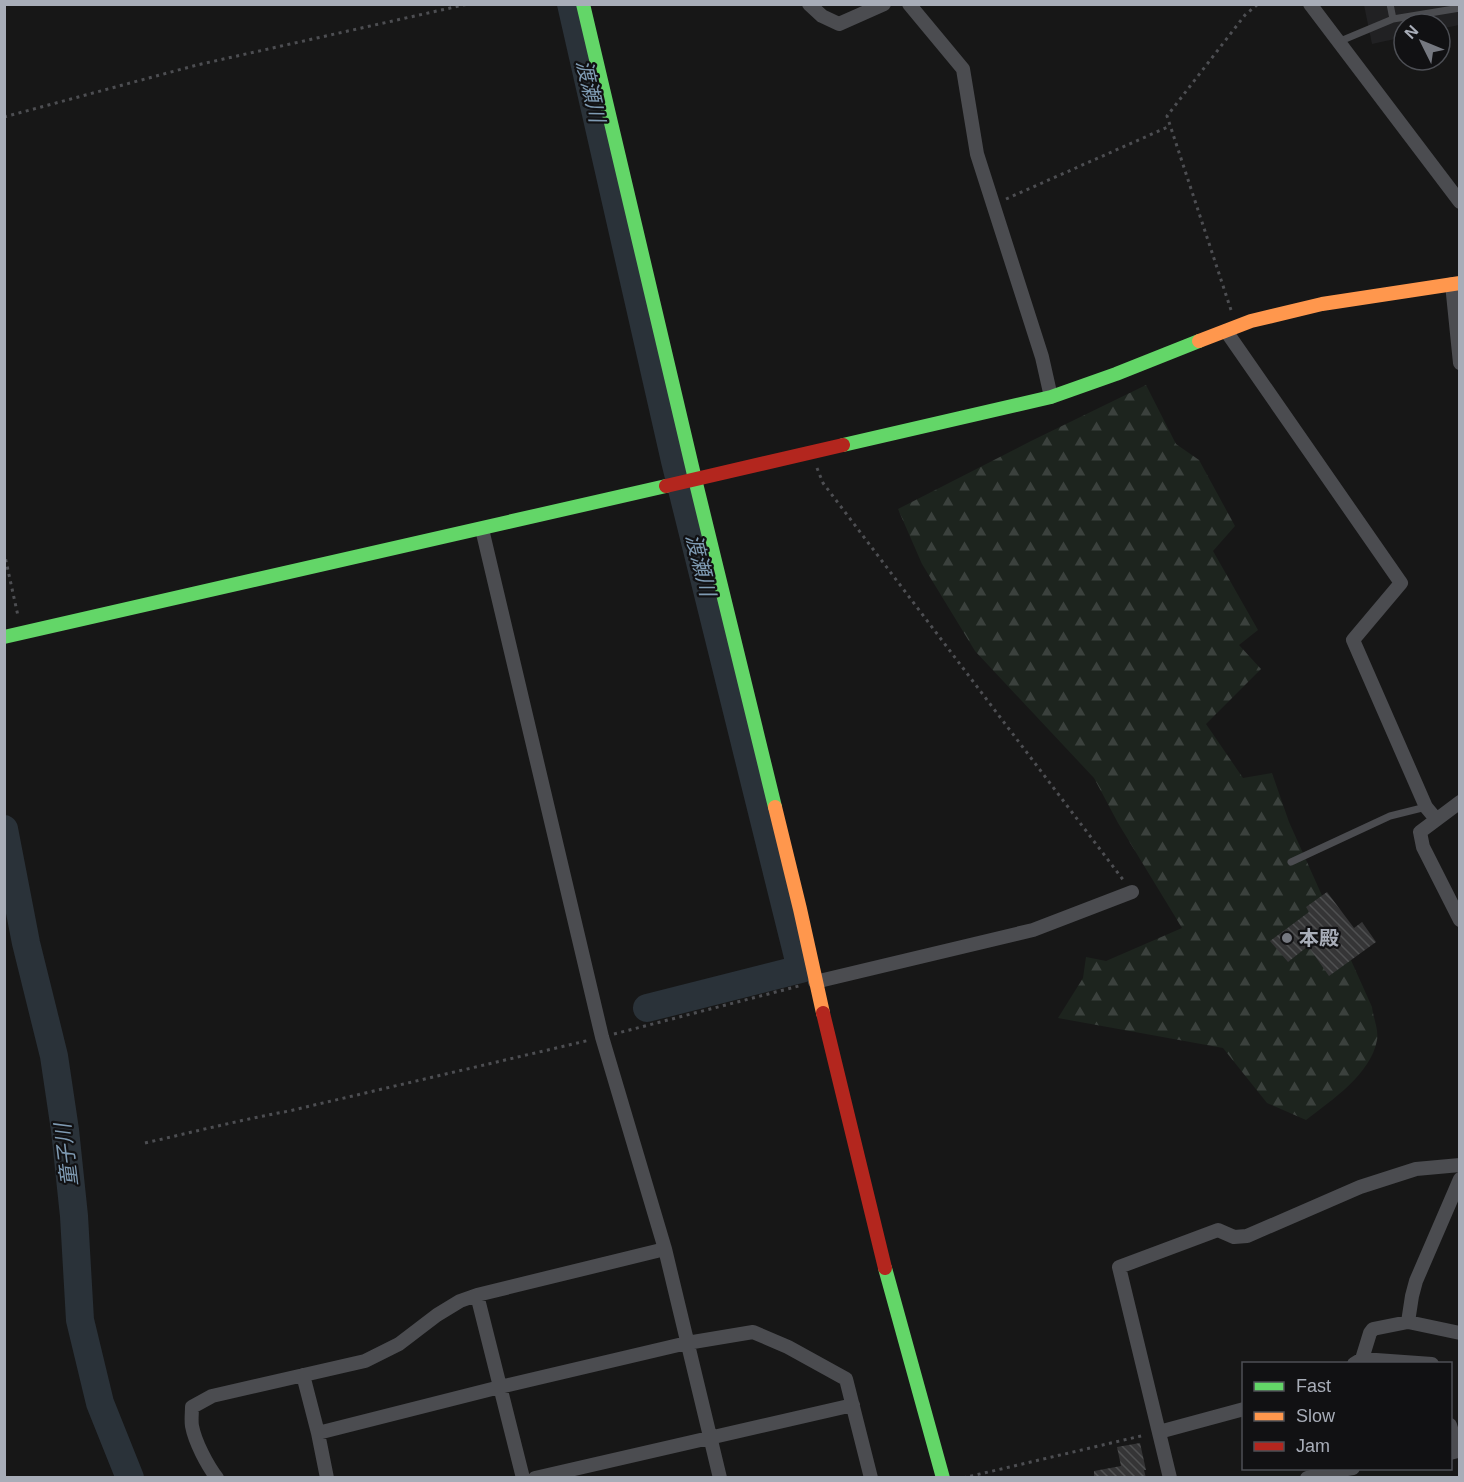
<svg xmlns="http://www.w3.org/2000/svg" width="1464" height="1482" viewBox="0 0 1464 1482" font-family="Arial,'Noto Sans JP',sans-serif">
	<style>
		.built { fill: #212123 }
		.forest { fill: url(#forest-firs) }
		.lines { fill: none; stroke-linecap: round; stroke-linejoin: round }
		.river { stroke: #2a3239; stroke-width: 28 }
		.building { fill: url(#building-back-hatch) }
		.path { stroke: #4d4e52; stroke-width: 3; stroke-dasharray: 3 4.5; stroke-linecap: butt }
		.lane { stroke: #4b4c50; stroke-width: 7 }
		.street { stroke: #4b4c50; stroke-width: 14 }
		.fast { stroke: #63d668; stroke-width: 14 }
		.slow { stroke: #ff974d; stroke-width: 14 }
		.jam { stroke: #b3261e; stroke-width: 14 }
		.poi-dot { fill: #757880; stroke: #111113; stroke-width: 2 }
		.labels { text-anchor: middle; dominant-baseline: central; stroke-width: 4.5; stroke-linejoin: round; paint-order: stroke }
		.poi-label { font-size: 20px; font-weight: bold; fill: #a8adb8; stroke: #111113; text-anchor: start }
		.water-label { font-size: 21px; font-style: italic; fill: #7f9bb3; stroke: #111113 }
	</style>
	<defs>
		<pattern id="forest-firs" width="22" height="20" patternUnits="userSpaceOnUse" patternTransform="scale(1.5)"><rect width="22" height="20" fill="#1d241e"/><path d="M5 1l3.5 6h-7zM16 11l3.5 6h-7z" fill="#3b413d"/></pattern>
		<pattern id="building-back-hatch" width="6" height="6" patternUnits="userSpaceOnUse" patternTransform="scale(1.5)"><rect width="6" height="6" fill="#353536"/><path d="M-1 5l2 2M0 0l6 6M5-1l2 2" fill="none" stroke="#4f5051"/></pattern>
	</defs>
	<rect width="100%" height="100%" fill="#171717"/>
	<path class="built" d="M 1364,5 L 1459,5 L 1459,25 L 1440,29 L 1440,24 L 1404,24 L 1404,37 L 1372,44 Z"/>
	<path class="forest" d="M 1146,385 L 1176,444 L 1199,460 L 1235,526 L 1213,551 L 1258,630 L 1239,645 L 1261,669 L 1206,724 L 1243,778 L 1272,773 L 1289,822 L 1372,1007 C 1373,1017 1379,1030 1377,1040 C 1371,1074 1332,1100 1306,1120 L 1267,1103 L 1223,1048 L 1058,1018 L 1083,978 L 1086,957 L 1106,961 L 1182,928 L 1118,823 L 1094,778 L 975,651 L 922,564 L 898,509 L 1031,441 Z"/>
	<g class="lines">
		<path class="river" d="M 571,4 L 675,461 L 801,969 L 647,1008
			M 4,829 L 26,943 L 54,1056 L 65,1130 L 74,1216 L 80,1320 L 100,1403 L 130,1478"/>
	</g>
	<path class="building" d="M 1327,892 L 1354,928 L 1362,922 L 1376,942 L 1329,976 L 1308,946 L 1288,962 L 1270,941 L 1309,912 L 1306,907 Z
		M 1140,1443 L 1146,1470 L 1144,1470 L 1146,1478 L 1094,1478 L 1094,1471 L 1121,1466 L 1117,1447 Z"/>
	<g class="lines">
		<path class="path" d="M 4,117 L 197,65 L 468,4
			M 1006,199 L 1170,126
			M 1231,310 L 1167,116 L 1245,15 L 1258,4
			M 817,468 L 823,483 L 1124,881
			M 4,552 L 18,616
			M 614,1034 L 799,986
			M 145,1143 C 193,1132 240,1120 289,1111 L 590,1040
			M 963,1478 L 1145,1435"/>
		<path class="lane" d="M 1390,4 L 1393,19 L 1460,8
			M 1338,42 L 1393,19
			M 1291,862 L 1390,816 L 1426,807"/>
		<path class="street" d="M 809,4 L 822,16 L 839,24 L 884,4
			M 909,4 L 963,69 L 977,154 L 1042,357 L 1051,397
			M 1310,4 L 1460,202
			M 1452,284 L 1460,363
			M 1226,331 L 1401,583 L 1353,640 L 1426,807 L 1436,819
			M 482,529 L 602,1037 L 665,1249 L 720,1478
			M 1460,802 L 1420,832 L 1423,847 L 1460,920
			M 815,982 L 1033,930 L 1132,892
			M 477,1295 L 523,1478
			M 1408,1322 L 1412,1296 L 1416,1281 L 1460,1179
			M 1362,1359 L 1432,1364
			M 1354,1364 L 1362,1359 L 1370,1333 L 1373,1329 L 1408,1322 L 1460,1333
			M 303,1375 L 318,1433 L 327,1478
			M 1450,1425 L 1458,1451 L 1450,1453
			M 1159,1432 L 1244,1409
			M 318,1433 L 500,1387 L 687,1343 L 753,1332 L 788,1347 L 846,1379 L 871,1478
			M 1335,1471 L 1353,1468
			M 217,1478 C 207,1465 195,1442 192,1426 C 191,1420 192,1413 192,1407 L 212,1396 L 365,1361 L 399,1344 L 437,1315 L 460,1301 L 477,1295 L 665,1249
			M 535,1478 L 853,1405
			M 1170,1478 L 1119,1267 L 1218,1230 L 1234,1237 L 1247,1236 L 1360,1187 L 1416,1169 L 1460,1165
			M 1307,1478 L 1335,1471 L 1337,1478"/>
		<path class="fast" d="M 583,4 L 695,479 L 775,807
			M 843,445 L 1051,397 L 1116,374 L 1199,341
			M 4,637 L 666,486
			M 885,1268 L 943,1478"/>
		<path class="slow" d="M 1199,341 L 1251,321 L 1322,304 L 1460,283
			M 775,807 L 800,909 L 823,1013"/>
		<path class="jam" d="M 666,486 L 843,445
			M 823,1013 L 885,1268"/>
	</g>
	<circle class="poi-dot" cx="1287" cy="938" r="6"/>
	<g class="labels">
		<g class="poi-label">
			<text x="1299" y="938">本殿</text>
		</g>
		<g class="water-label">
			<text transform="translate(591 91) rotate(77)">渡瀬川</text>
			<text transform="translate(701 565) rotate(76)">渡瀬川</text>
			<text transform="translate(66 1155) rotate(-97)">童子川</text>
		</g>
	</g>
	<rect width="1464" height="1482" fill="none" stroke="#a8adb8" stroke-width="12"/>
	<rect x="1242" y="1362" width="210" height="108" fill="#111113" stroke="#4d4f55" stroke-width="1.5"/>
	<rect x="1254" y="1382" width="30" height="9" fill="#63d668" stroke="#4d4f55" stroke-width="1.5"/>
	<text x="1296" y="1392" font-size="18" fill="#a8adb8">Fast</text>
	<rect x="1254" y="1412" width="30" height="9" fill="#ff974d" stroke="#4d4f55" stroke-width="1.5"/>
	<text x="1296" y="1422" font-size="18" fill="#a8adb8">Slow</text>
	<rect x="1254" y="1442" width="30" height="9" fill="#b3261e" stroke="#4d4f55" stroke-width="1.5"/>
	<text x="1296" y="1452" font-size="18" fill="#a8adb8">Jam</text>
	<g transform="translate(1422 42) rotate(313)"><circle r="28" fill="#111113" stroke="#4d4f55" stroke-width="1.5"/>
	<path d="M0-4.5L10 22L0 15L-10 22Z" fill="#757880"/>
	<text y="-9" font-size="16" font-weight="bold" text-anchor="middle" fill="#a8adb8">N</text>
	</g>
</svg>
